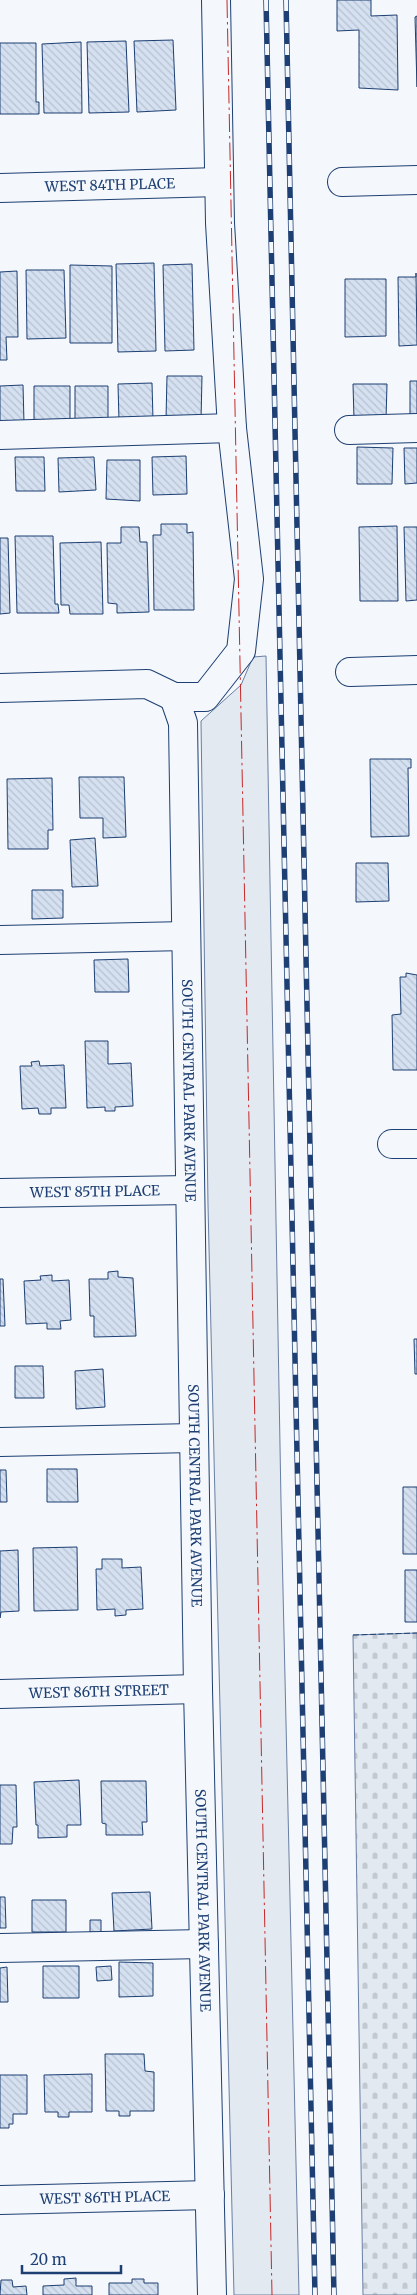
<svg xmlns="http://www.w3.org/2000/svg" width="417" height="2295" viewBox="0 0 417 2295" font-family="Merriweather,serif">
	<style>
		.grass { fill: #e3e9f0; stroke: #687fa3 }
		.cemetery { fill: url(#cemetery-stones); stroke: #687fa3 }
		.building { fill: url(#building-back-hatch); stroke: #1d3f73 }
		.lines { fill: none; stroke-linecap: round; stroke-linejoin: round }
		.minor-casing { stroke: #1d3f73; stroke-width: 30 }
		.minor { stroke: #f4f7fb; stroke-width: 28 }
		.rail-casing { stroke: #1d3f73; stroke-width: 5.5 }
		.rail { stroke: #f4f7fb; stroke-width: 4; stroke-dasharray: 11; stroke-linecap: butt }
		.fence { stroke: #1d3f73; stroke-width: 1; stroke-dasharray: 6 2.5; stroke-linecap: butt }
		.power { stroke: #c62828; stroke-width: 1; stroke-dasharray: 18 4 2.5 4; stroke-linecap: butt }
		.labels { text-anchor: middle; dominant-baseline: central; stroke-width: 4; stroke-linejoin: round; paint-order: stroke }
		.street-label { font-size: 14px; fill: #1d3f73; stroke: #f4f7fb }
	</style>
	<defs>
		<pattern id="cemetery-stones" width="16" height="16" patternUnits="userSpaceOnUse" patternTransform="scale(1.25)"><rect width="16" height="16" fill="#e3e9f0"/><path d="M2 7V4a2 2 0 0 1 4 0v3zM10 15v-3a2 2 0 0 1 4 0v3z" fill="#c2c9d1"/></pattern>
		<pattern id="building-back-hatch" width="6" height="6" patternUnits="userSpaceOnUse" patternTransform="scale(1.25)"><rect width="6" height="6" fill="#d5e0f0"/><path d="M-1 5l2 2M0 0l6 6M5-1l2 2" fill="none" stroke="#b6c1d1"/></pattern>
	</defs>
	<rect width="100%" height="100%" fill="#f4f7fb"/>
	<path class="grass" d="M 266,656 L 281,1502 L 299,2295 L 234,2295 L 208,1205 L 201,721 L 241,685 L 253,657 Z"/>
	<path class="cemetery" d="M 417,1633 L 417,2295 L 363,2295 L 353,1635 Z"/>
	<path class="building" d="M 337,0 L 371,0 L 371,16 L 397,15 L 398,90 L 359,88 L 359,30 L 337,31 Z
		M 417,16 L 417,87 L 415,17 Z
		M 173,40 L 176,110 L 137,112 L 134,41 Z
		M 126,41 L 129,112 L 89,113 L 87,42 Z
		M 81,42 L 82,113 L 44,113 L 42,44 Z
		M 0,43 L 36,43 L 36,102 L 39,102 L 39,114 L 0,114 Z
		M 154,263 L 156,351 L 118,352 L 116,264 Z
		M 192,264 L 194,350 L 165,351 L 163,265 Z
		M 70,265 L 112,266 L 112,343 L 70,343 Z
		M 26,270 L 64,270 L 66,338 L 27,339 Z
		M 17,271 L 18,337 L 6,337 L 7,360 L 0,360 L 0,272 Z
		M 416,273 L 417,345 L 399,346 L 398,277 L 416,277 Z
		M 345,279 L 386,279 L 386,336 L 345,337 Z
		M 167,376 L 202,376 L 201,420 L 166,419 Z
		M 410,381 L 417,381 L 417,416 L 410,416 Z
		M 152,383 L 153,420 L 119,421 L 118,384 Z
		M 353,384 L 387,384 L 386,419 L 354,419 Z
		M 23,385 L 24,423 L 0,423 L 0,386 Z
		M 34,386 L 70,386 L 70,423 L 34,423 Z
		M 75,386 L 108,386 L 108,421 L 75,421 Z
		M 357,447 L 393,448 L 392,484 L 357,484 Z
		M 404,448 L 417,448 L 417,483 L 405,484 Z
		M 186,456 L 187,494 L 153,495 L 152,457 Z
		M 15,457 L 44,457 L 45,491 L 16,491 Z
		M 94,457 L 96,490 L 59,492 L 58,458 Z
		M 107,460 L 140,460 L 140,501 L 106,499 Z
		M 161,524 L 187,524 L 187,533 L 193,532 L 194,610 L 154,610 L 153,535 L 161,535 Z
		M 397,526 L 398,601 L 360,601 L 359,527 Z
		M 121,527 L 139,527 L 140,542 L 147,542 L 149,612 L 117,613 L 117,604 L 108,603 L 107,543 L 121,543 Z
		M 404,527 L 417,527 L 417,600 L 406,601 Z
		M 15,536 L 53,536 L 55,604 L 58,604 L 59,613 L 17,613 Z
		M 0,538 L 8,538 L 10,613 L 0,614 Z
		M 101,542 L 103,614 L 70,614 L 69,605 L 61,605 L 60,543 Z
		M 370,759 L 411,759 L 411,768 L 408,768 L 409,836 L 371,837 Z
		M 79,777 L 124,777 L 126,837 L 103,838 L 103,818 L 80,818 Z
		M 52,778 L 53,830 L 48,830 L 48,849 L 8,849 L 7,779 Z
		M 95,838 L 98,886 L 72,887 L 70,840 Z
		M 356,863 L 388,863 L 389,901 L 356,902 Z
		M 32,890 L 63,890 L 63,918 L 32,919 Z
		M 128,959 L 129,992 L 95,992 L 94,960 Z
		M 406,973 L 417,975 L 417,1070 L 393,1070 L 392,1015 L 401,1014 L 400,977 L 406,977 Z
		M 85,1041 L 108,1041 L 108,1064 L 131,1063 L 133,1106 L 115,1107 L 115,1111 L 105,1111 L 105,1107 L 87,1108 Z
		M 39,1061 L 40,1066 L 64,1065 L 66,1108 L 51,1108 L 51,1114 L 39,1114 L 38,1108 L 22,1109 L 20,1066 L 32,1066 L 31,1062 Z
		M 118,1271 L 118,1277 L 133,1278 L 136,1336 L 94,1337 L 94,1316 L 90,1316 L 89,1279 L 108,1279 L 108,1272 Z
		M 52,1275 L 52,1281 L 69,1280 L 71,1320 L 60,1321 L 61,1329 L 47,1329 L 47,1323 L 26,1324 L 24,1281 L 41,1280 L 40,1276 Z
		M 0,1279 L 3,1279 L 5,1326 L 0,1326 Z
		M 414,1339 L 417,1339 L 417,1374 L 415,1374 Z
		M 15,1366 L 43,1366 L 44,1398 L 15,1398 Z
		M 103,1369 L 105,1407 L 76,1409 L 75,1371 Z
		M 47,1469 L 77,1469 L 78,1502 L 47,1502 Z
		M 0,1470 L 6,1470 L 7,1502 L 0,1502 Z
		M 403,1487 L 417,1487 L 417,1554 L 403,1554 Z
		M 77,1547 L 78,1610 L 34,1611 L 33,1548 Z
		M 18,1550 L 19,1611 L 1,1612 L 0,1618 L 0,1551 Z
		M 102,1559 L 122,1559 L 122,1568 L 141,1567 L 143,1609 L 126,1610 L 126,1615 L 115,1616 L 115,1609 L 97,1610 L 96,1569 L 102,1569 Z
		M 405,1570 L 417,1570 L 417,1622 L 405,1622 Z
		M 79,1780 L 81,1825 L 67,1825 L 67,1837 L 38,1838 L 38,1825 L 36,1825 L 34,1782 Z
		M 101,1781 L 146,1781 L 147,1822 L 142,1822 L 143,1835 L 106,1835 L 106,1824 L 102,1823 Z
		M 0,1785 L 16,1785 L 17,1827 L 13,1827 L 12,1844 L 0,1844 Z
		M 150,1892 L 152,1929 L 114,1931 L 112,1893 Z
		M 0,1897 L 5,1897 L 6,1928 L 0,1928 Z
		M 32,1900 L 66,1900 L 66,1932 L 32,1932 Z
		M 90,1920 L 101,1920 L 101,1933 L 90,1932 Z
		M 119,1962 L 153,1963 L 153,1996 L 119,1997 Z
		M 43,1966 L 79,1966 L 79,1998 L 43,1998 Z
		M 111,1966 L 112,1980 L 97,1981 L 96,1967 Z
		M 7,1967 L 8,2002 L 0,2002 L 0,1968 Z
		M 105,2054 L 144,2054 L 145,2071 L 154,2072 L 154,2111 L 130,2111 L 130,2116 L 119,2116 L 119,2111 L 106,2111 Z
		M 92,2074 L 92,2112 L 69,2112 L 69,2117 L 58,2117 L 58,2112 L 45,2112 L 44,2075 Z
		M 0,2075 L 27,2075 L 27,2114 L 13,2114 L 13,2124 L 9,2124 L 9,2128 L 0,2128 Z
		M 76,2278 L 76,2286 L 92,2286 L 92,2295 L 43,2295 L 43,2286 L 64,2285 L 64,2279 Z
		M 132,2279 L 144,2279 L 144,2283 L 158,2283 L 158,2295 L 109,2295 L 109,2283 L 132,2283 Z
		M 1,2280 L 12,2280 L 13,2287 L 26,2286 L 27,2295 L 0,2295 Z"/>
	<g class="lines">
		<defs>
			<g id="minor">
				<path d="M 342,182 L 417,180"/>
				<path id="s1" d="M 0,188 L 219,182"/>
				<path d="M 349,430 L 417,428"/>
				<path d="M 0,435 L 232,428"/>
				<path d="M 350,672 L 417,670"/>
				<path d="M 0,688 L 147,684 L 174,697 L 205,697 L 241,651 L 249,579 L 232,428 L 220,223 L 216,0"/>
				<path id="s2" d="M 174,697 L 183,723 L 198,1689 L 212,2295"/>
				<path d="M 0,940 L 186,936"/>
				<path d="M 392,1144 L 417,1144"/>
				<path id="s3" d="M 0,1193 L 189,1190"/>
				<path d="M 0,1442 L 194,1438"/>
				<path id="s4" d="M 0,1694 L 198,1689"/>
				<path d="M 0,1948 L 204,1944"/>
				<path id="s5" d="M 0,2200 L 210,2195"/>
			</g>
		</defs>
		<use href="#minor" class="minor-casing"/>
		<use href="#minor" class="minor"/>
		<defs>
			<path id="rail" d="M 266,0 L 315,2295
				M 286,0 L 334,2295"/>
		</defs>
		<use href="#rail" class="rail-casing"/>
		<use href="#rail" class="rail"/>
		<path class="fence" d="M 353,1635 L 417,1633"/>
		<path class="power" d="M 227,0 L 272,2295"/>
	</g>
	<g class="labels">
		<g class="street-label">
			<text stroke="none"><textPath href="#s1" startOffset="110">WEST 84TH PLACE</textPath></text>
			<text stroke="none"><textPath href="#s2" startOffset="395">SOUTH CENTRAL PARK AVENUE</textPath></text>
			<text stroke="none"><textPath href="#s3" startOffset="95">WEST 85TH PLACE</textPath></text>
			<text stroke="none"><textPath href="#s2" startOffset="800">SOUTH CENTRAL PARK AVENUE</textPath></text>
			<text stroke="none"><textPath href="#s4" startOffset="99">WEST 86TH STREET</textPath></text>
			<text stroke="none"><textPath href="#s2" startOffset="1205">SOUTH CENTRAL PARK AVENUE</textPath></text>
			<text stroke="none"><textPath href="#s5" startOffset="105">WEST 86TH PLACE</textPath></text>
		</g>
	</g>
	<path d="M22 2265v8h99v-8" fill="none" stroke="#1d3f73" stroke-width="2.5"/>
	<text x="30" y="2265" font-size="15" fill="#1d3f73" stroke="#f4f7fb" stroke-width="4" paint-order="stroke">20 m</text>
</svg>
